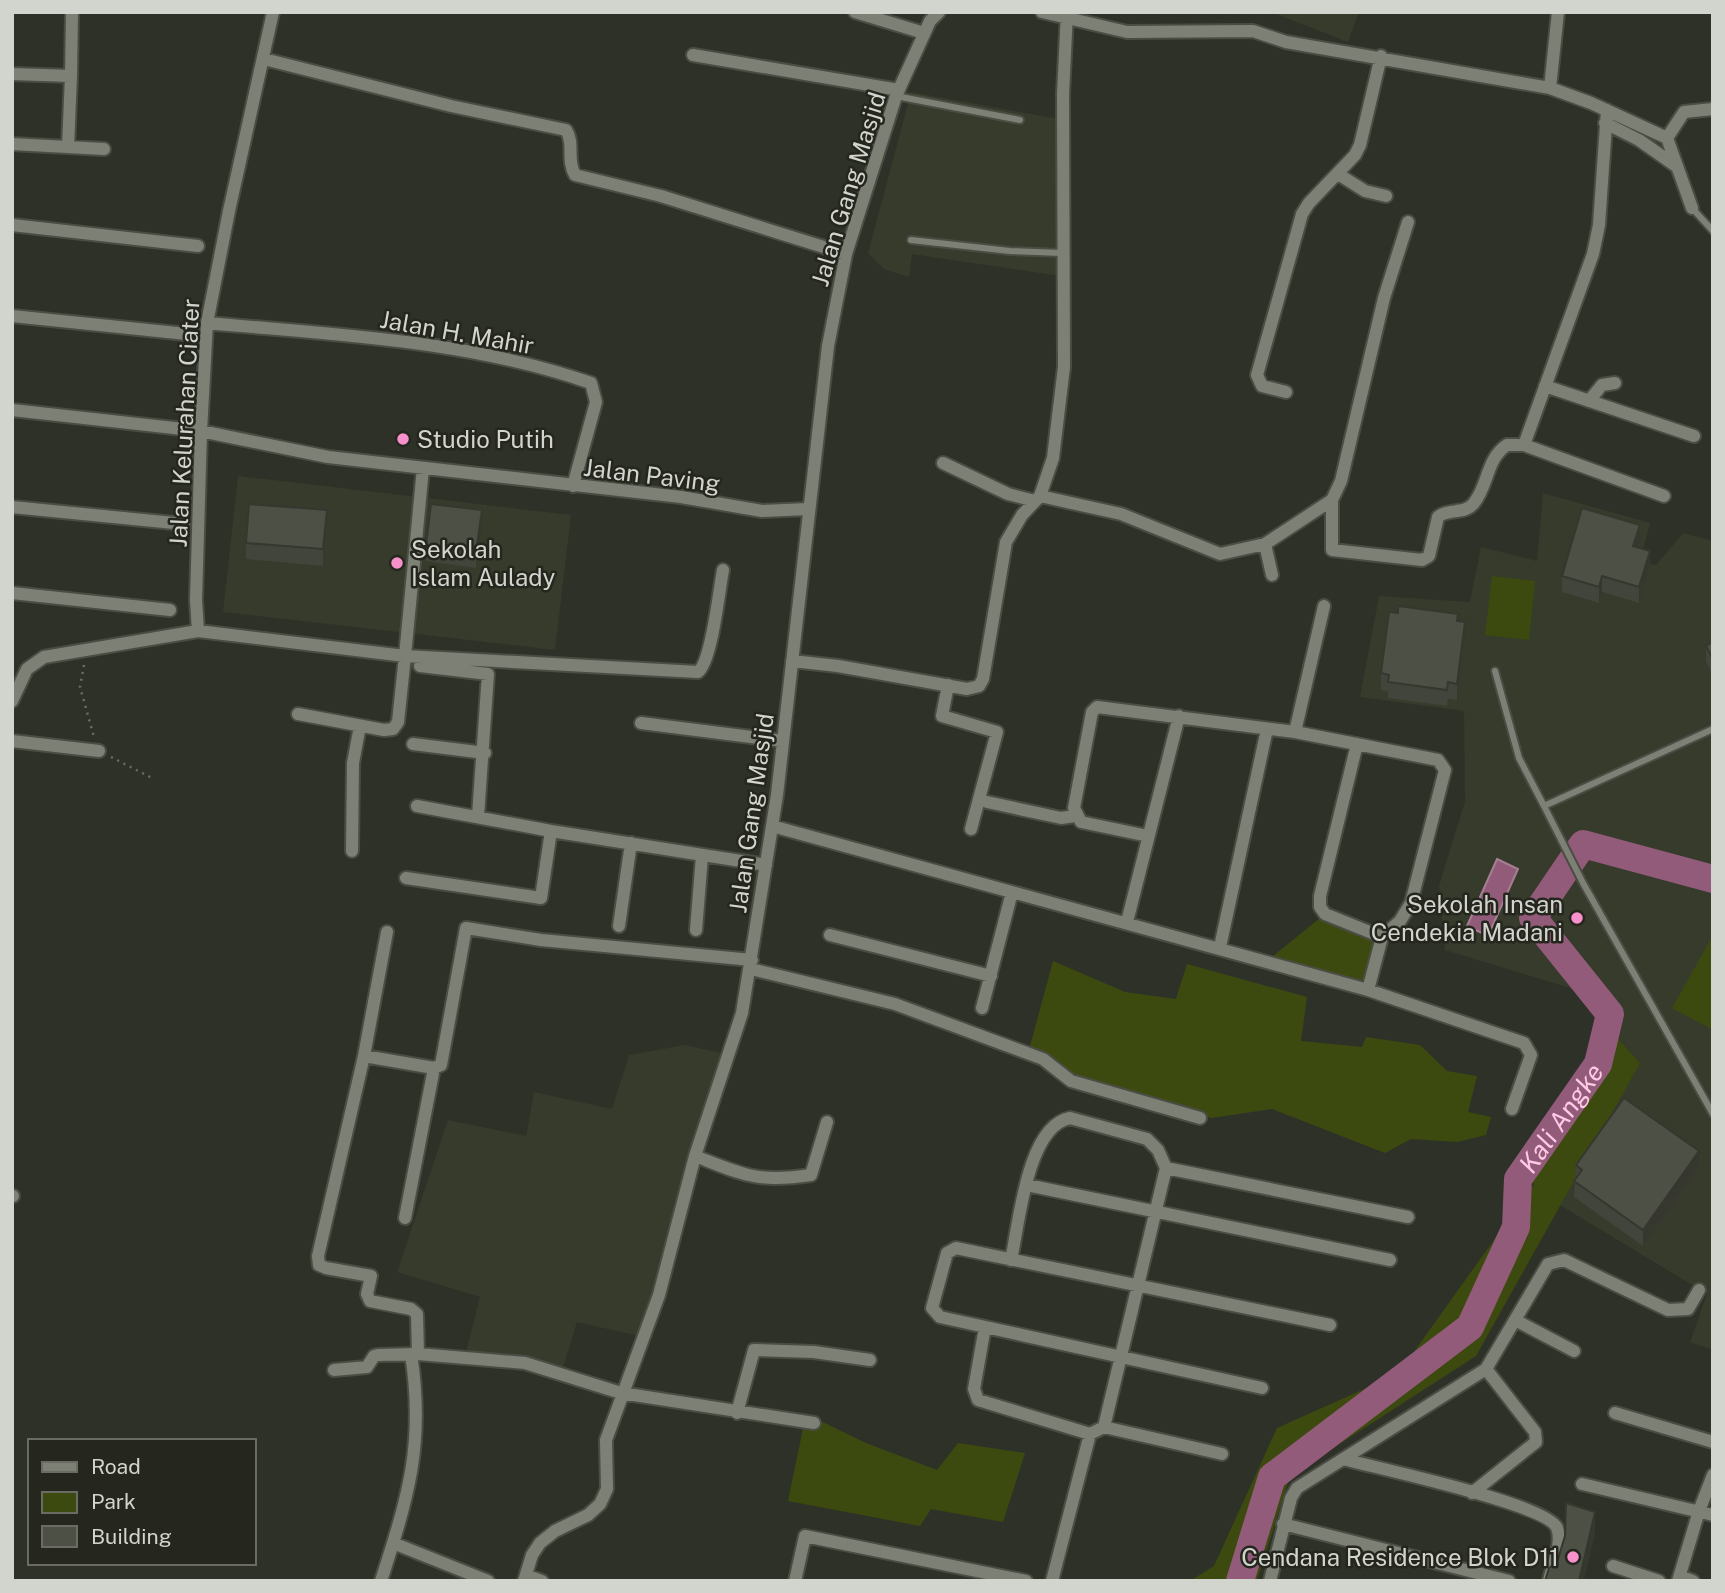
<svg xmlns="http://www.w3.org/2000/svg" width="1725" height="1593" viewBox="0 0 1725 1593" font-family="'Public Sans',sans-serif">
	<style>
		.built { fill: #363b2b }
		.green { fill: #3d4a0f }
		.water { fill: #935b7a; stroke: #a67f93; stroke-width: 2 }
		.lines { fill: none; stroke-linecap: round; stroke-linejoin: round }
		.river { stroke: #935b7a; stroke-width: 28 }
		.service-casing { stroke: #4b4d45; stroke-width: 10 }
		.minor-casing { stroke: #4b4d45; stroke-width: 16 }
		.path { stroke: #6a6d65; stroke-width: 2.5; stroke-dasharray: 2 5; stroke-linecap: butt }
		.service { stroke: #7d8075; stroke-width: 6 }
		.minor { stroke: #7d8075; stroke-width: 12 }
		.wall { fill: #42453b }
		.shaded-wall { fill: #363830 }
		.building { fill: #4d5045; stroke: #363830; stroke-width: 2 }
		.poi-dot { fill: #f890cc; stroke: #25271e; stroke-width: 2.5 }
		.labels { text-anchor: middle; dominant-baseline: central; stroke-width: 5; stroke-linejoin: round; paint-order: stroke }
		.street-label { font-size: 24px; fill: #d2d4ce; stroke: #25271e }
		.poi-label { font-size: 24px; fill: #d2d4ce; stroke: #25271e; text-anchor: start }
		.water-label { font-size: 26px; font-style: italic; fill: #fecae5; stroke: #25271e }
	</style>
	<rect width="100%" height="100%" fill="#2e3128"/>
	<path class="built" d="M 1271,12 L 1359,12 L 1348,42 Z
		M 911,92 L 1059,119 L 1067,277 L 912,254 L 909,277 L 884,269 L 868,253 Z
		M 238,476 L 571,515 L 555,650 L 223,612 Z
		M 1543,493 L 1650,523 L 1640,561 L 1656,565 L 1683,533 L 1713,541 L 1713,1350 L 1690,1342 L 1707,1294 L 1558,1204 L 1640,1063 L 1576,990 L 1445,950 L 1439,886 L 1465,801 L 1464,711 L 1360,697 L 1379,596 L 1470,602 L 1481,547 L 1537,561 Z
		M 685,1045 L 726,1054 L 652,1339 L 577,1322 L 561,1374 L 465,1356 L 480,1297 L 397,1272 L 448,1120 L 526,1136 L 534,1092 L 612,1109 L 629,1055 Z"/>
	<path class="green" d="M 1492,576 L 1535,581 L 1529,640 L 1485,635 Z
		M 1325,914 L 1382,937 L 1368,990 L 1267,961 Z
		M 1713,935 L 1713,1030 L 1672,1008 Z
		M 1053,961 L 1125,992 L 1176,999 L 1187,964 L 1307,997 L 1301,1041 L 1362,1047 L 1366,1037 L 1420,1045 L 1447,1071 L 1477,1076 L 1468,1112 L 1491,1117 L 1486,1135 L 1457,1142 L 1411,1139 L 1385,1153 L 1272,1109 L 1212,1118 L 1067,1080 L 1055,1070 L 1043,1070 L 1029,1050 Z
		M 1607,1026 L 1640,1063 L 1476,1356 L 1290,1476 L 1257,1581 L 1190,1581 L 1214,1566 L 1277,1428 L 1398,1374 L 1534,1184 L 1515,1164 Z
		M 806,1414 L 866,1443 L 937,1470 L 958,1443 L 1025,1453 L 1003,1522 L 931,1509 L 920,1526 L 788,1501 Z"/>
	<path class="water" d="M 1497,859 L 1518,869 L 1488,936 L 1467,926 Z"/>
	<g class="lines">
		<path class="river" id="s1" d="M 1240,1581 L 1272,1477 L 1470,1327 L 1516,1227 L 1518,1179 L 1598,1064 L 1610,1014 L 1533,918 L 1583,844 L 1713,879"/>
		<defs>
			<path id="service" d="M 896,96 L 1020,120
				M 1692,208 L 1713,231
				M 911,240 L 1010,251 L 1062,253
				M 1495,671 L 1519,758 L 1544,806
				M 1713,729 L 1544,806 L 1583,883 L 1713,1114"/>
			<path id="minor" d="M 855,12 L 924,33
				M 1042,12 L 1127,32 L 1253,31 L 1286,42 L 1550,88 L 1591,103 L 1667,138 L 1692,208
				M 693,55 L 899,90
				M 264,59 L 451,106 L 566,130 C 575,143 566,160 575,175 L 661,196 L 846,254
				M 12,74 L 71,76 L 68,147
				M 71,76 L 72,12
				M 1550,88 L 1558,12
				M 1605,123 L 1639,140 L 1676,166
				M 1667,138 L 1684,112 L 1713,109
				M 12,144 L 104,149
				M 1338,174 L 1365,191 L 1386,196
				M 12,225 L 198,246
				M 12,316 L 187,334
				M 207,323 C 336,335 468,340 591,383 L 596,402 L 573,486
				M 1545,386 L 1694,436
				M 1286,392 L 1262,386 L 1257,375 L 1302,214 L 1309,203 L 1355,155 L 1360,145 L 1381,56
				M 1589,401 L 1602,385 L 1615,383
				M 12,410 L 201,431 L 328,457 L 681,497 L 762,511 L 808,509
				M 1524,445 L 1593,254 L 1599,225 L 1607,110
				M 943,463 L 1008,494 L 1035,501
				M 1040,496 L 1121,514 L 1220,554 L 1265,544
				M 1332,500 L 1332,550 L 1422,560 L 1429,556 L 1438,517 C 1448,508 1465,515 1474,503 C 1489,484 1486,459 1507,445 L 1524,445 L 1664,496
				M 12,507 L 184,524
				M 1272,575 L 1265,544 L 1332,500 L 1341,481 L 1384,298 L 1408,222
				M 12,593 L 170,610
				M 198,631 L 405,656 L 423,468
				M 792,661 L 838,666 L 967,689 L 979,686 L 983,679 L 1006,542 L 1022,515 L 1040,496 L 1053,458 L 1064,367 L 1063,94 L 1067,12
				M 420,666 L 488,674 L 478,816
				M 948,685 L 942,716 L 997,732 L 971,829
				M 12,701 L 27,669 L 44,657 L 198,631 L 196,600 L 201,431 L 207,323 L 229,211 L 273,12
				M 298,714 L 384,730 L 393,729 L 398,722 L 405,656 L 698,672 C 712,661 719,590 723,570
				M 641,723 L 783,741
				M 1295,732 L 1324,606
				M 12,741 L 99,751
				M 413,744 L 485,753
				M 1357,744 L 1320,896 L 1320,907 L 1325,914 L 1382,937
				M 987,802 L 1061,818 L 1075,816
				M 417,806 L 551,831 L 766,865
				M 772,826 L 1368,990 L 1524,1043 L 1531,1055 L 1512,1109
				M 1148,836 L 1081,822 L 1074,808 L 1092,712 L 1097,707 L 1295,732 L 1438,760 L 1445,770 L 1411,903 L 1400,921 L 1382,937 L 1368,990
				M 352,851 L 353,763 L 360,726
				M 406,878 L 541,898 L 551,831
				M 1127,922 L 1179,716
				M 619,926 L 631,843
				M 696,930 L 702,856
				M 387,932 L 364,1056 L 318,1256 L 319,1265 L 326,1268 L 371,1276 L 367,1294 L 370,1301 L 411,1309 L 417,1314 L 418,1354
				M 830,935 L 991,976
				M 1220,947 L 1267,729
				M 751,969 L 895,1004 L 1043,1059 L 1071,1081 L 1200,1118
				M 982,1008 L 1012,892
				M 364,1056 L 434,1068
				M 695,1156 C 744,1175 757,1183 811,1175 L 827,1122
				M 1166,1168 L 1408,1217
				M 1027,1185 L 1390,1260
				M 12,1196 L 13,1196
				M 405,1218 L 434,1068 L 441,1065 L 466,928 L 541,940 L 752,960
				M 1011,1260 C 1019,1224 1027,1126 1070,1118 L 1147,1139 L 1158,1150 L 1166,1168 L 1104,1427 L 1090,1434 L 1052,1581
				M 1515,1320 L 1574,1351
				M 985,1327 L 974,1389 L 978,1400 L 1090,1434
				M 334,1370 L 367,1367 L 374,1356 L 378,1355 L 418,1354 L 525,1363 L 621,1393 L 814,1423
				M 1262,1388 L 940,1317 L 932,1308 L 947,1253 L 956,1248 L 1330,1325
				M 737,1413 L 754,1350 L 814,1352 L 870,1360
				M 1615,1413 L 1713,1442
				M 1104,1427 L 1222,1454
				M 1343,1459 C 1376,1468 1547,1504 1557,1528 C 1563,1543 1552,1566 1549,1581
				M 1582,1484 L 1713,1515
				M 1472,1493 L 1536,1442 L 1535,1432 L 1486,1369
				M 1283,1524 L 1509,1581
				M 393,1543 L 488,1581
				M 1613,1566 L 1659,1581
				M 526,1575 L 542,1581
				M 1680,1576 L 1693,1581
				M 381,1581 C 408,1497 425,1444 411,1354
				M 524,1581 L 532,1555 L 540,1543 L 555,1531 L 588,1515 L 600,1504 L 607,1489 L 606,1440 L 659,1295 L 695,1156 L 742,1013 L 777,795 L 828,346 L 846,254 L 896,96 L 930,21 L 939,12
				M 795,1581 L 805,1536 L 1026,1581
				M 1270,1581 L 1291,1498 L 1297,1488 L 1486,1369 L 1548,1264 L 1564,1260 L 1668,1310 L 1688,1309 L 1699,1290
				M 1678,1581 L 1699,1511 L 1713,1475"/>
		</defs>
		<use href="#service" class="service-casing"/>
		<use href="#minor" class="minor-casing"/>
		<path class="path" d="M 84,665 L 80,687 L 94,737
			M 111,757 L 154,779"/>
		<use href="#service" class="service"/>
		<use href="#minor" class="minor"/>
	</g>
	<path class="wall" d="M 327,527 L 323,566 L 246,559 L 246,543 Z
		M 482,527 L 476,568 L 426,561 L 426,545 Z
		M 1640,541 L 1638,547 L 1650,567 L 1639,603 L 1602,592 L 1599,603 L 1562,592 L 1562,576 Z
		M 1458,621 L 1465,638 L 1457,700 L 1448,699 L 1447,706 L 1388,698 L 1388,691 L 1381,690 L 1381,673 Z
		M 1713,642 L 1713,675 L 1706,662 L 1706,646 Z
		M 1576,1165 L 1699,1167 L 1643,1246 L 1574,1197 Z"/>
	<path class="shaded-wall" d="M 327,510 L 327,527 L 323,566 L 323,549 Z
		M 482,510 L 482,527 L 476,568 L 476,552 Z
		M 1640,525 L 1640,541 L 1633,562 L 1633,546 Z
		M 1650,551 L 1650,567 L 1639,603 L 1639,587 Z
		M 1602,576 L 1602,592 L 1599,603 L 1599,587 Z
		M 1465,622 L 1465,638 L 1457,700 L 1457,684 Z
		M 1699,1151 L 1699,1167 L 1643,1246 L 1643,1230 Z
		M 1595,1512 L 1595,1534 L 1584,1581 L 1579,1581 Z"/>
	<path class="building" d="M 249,504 L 327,510 L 323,549 L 246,543 Z
		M 431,504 L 482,510 L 476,552 L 426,545 Z
		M 1582,508 L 1640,525 L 1633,546 L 1650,551 L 1639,587 L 1602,576 L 1599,587 L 1562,576 Z
		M 1398,606 L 1458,614 L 1457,621 L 1465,622 L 1457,684 L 1448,682 L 1447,690 L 1388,682 L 1389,675 L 1381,673 L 1389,612 L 1398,613 Z
		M 1713,642 L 1713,659 L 1706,646 Z
		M 1624,1098 L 1699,1151 L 1643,1230 L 1574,1181 L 1582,1170 L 1576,1165 Z
		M 1566,1503 L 1595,1512 L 1579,1581 L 1545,1581 L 1549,1568 L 1557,1562 L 1565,1536 Z"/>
	<g class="poi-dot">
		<circle cx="403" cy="439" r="7"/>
		<circle cx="397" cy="563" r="7"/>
		<circle cx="1577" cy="918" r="7"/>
		<circle cx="1573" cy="1557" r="7"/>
	</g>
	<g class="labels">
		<g class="street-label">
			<text transform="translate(848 189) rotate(-73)">Jalan Gang Masjid</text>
			<text transform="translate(457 332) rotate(10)">Jalan H. Mahir</text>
			<text transform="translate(184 423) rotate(-87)">Jalan Kelurahan Ciater</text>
			<text transform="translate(652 475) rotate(7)">Jalan Paving</text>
			<text transform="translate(751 813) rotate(-82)">Jalan Gang Masjid</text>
		</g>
		<g class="poi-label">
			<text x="417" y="439">Studio Putih</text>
			<text x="411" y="549">Sekolah<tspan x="411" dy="28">Islam Aulady</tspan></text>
			<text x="1563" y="904" text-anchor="end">Sekolah Insan<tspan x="1563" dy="28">Cendekia Madani</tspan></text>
			<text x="1559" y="1557" text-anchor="end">Cendana Residence Blok D11</text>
		</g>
		<g class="water-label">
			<text stroke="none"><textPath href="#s1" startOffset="590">Kali Angke</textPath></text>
		</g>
	</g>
	<rect width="1725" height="1593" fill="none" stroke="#d2d4ce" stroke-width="28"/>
	<rect x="28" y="1439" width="228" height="126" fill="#25271e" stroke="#6a6c64" stroke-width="2"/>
	<rect x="42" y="1462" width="35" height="10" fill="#7d8075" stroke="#6a6c64" stroke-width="2"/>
	<text x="91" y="1474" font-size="21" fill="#d2d4ce">Road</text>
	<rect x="42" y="1492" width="35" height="21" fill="#3d4a0f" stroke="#6a6c64" stroke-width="2"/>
	<text x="91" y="1509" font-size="21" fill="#d2d4ce">Park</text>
	<rect x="42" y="1526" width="35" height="21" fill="#4d5045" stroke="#6a6c64" stroke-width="2"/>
	<text x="91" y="1544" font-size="21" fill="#d2d4ce">Building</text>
</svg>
